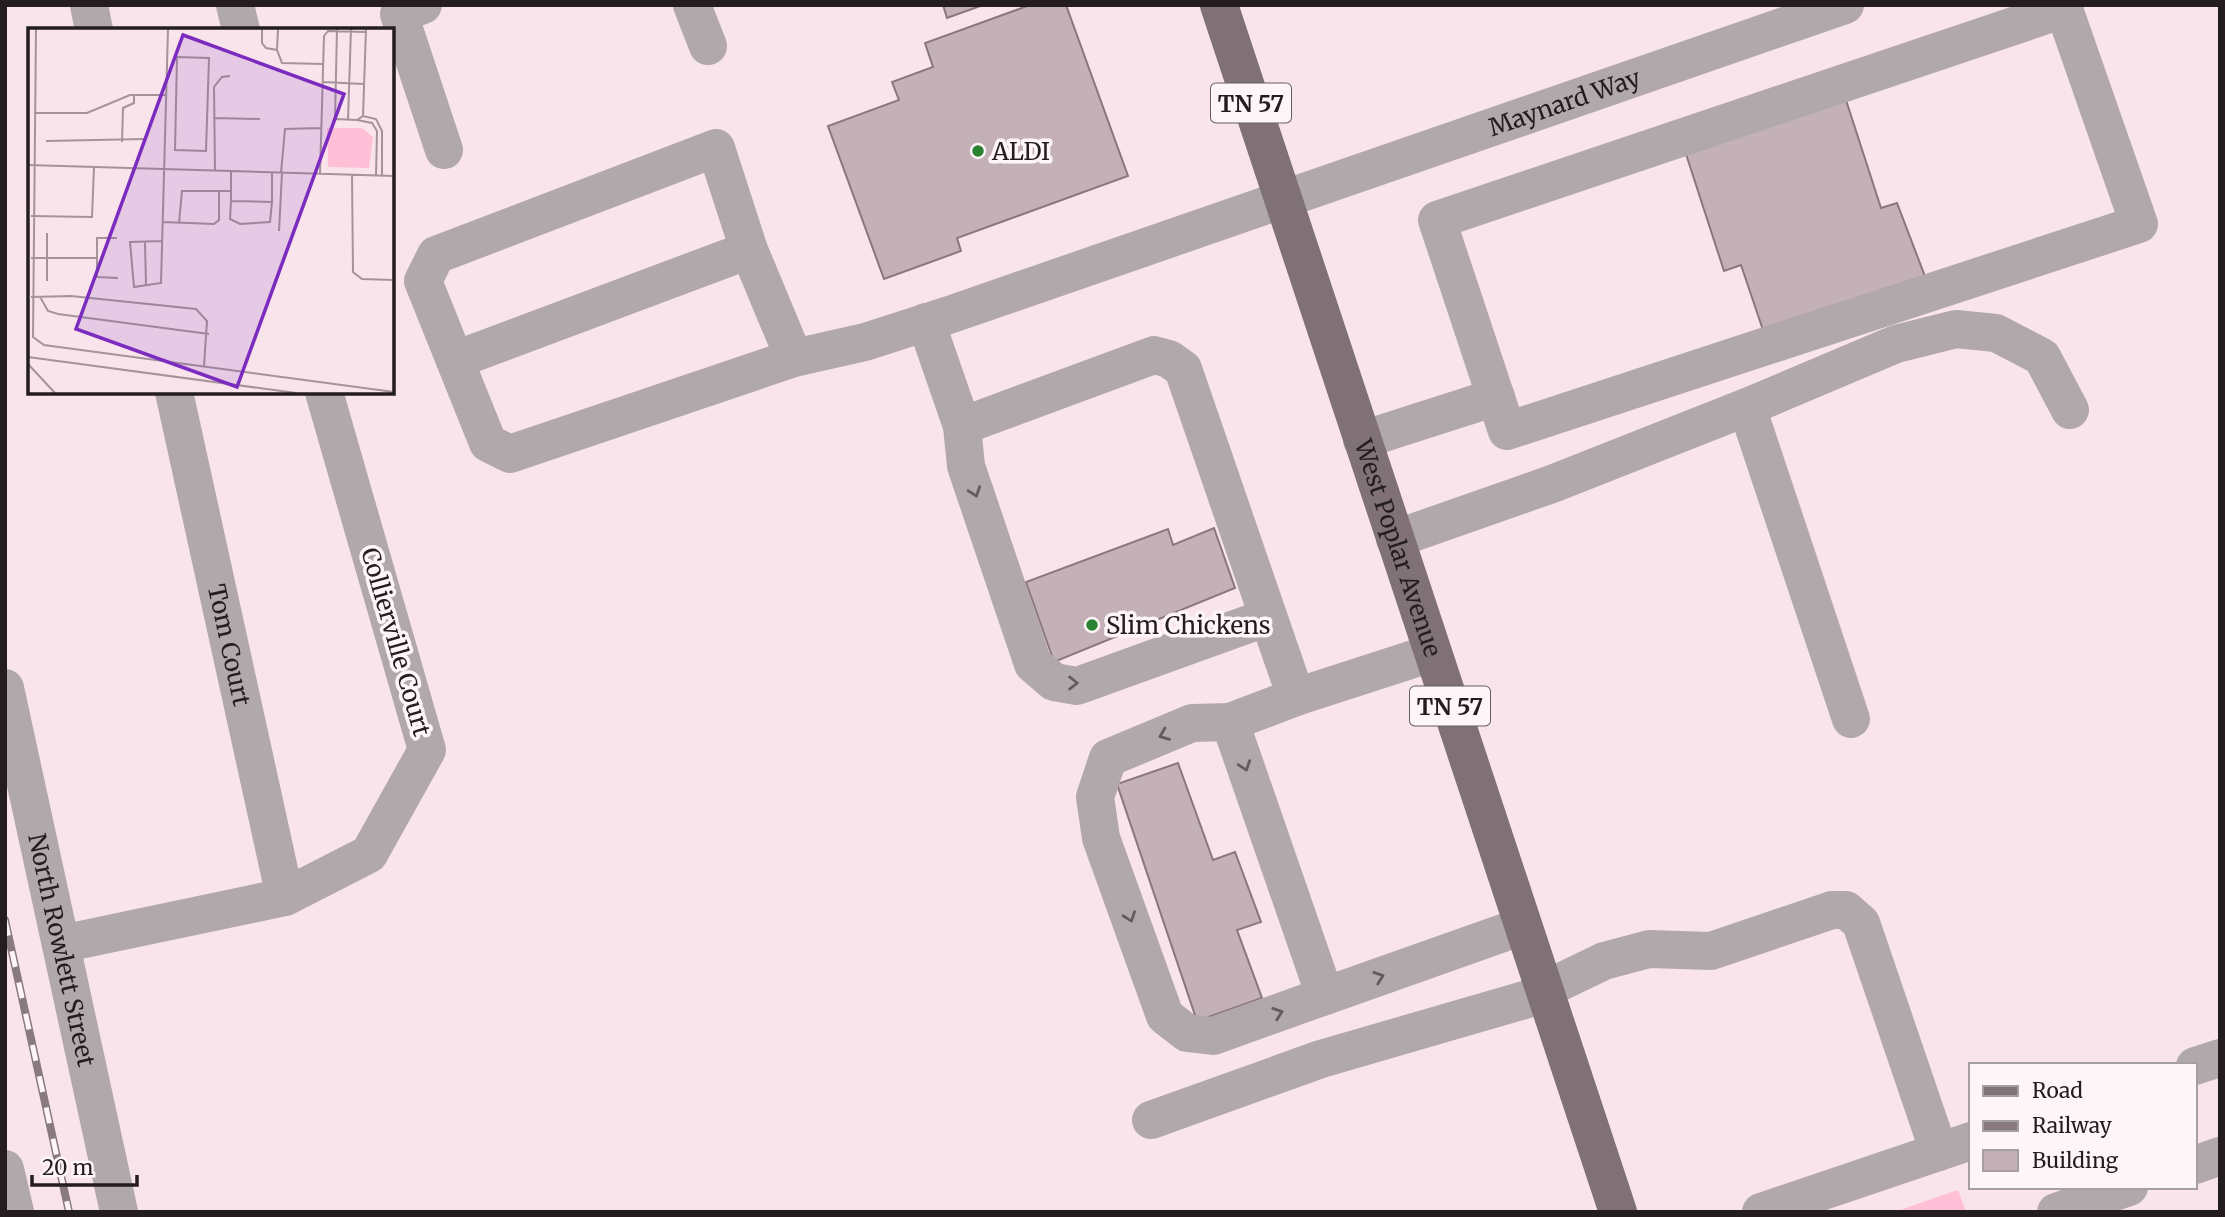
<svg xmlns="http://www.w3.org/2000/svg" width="2225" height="1217" viewBox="0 0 2225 1217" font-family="Merriweather,serif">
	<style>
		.green { fill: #febfd7 }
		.building { fill: #c4b0b7; stroke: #8a777e; stroke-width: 2 }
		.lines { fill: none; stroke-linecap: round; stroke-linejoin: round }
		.minor { stroke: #b1a8ab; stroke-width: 38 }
		.major { stroke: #807176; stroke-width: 38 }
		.rail-casing { stroke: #887a7e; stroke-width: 8 }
		.rail { stroke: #fdf5f8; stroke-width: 5; stroke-dasharray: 16; stroke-linecap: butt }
		.oneway { stroke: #635c5e }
		.poi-dot { fill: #2a8332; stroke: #fdf5f8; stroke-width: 2.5 }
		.labels { text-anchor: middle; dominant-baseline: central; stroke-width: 7; stroke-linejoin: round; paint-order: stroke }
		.shield { fill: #fdf5f8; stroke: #655e60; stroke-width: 2 }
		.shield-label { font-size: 23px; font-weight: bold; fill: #241d1f }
		.street-label { font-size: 24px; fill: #241d1f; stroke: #fdf5f8 }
		.poi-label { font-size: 24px; fill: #241d1f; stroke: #fdf5f8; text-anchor: start }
		.inset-road { fill: none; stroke: #a49499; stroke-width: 2 }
		.view { fill: #7b2cbf; fill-opacity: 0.15; stroke: #7b2cbf; stroke-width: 3.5 }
		.inset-edge { fill: none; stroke: #241d1f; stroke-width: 3.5 }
	</style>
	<rect width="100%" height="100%" fill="#f9e4eb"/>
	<path class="green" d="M 1958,1190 L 1966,1212 L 1894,1212 Z"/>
	<path class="building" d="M 943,5 L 983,5 L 947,18 Z
		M 1030,5 L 1066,5 L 1128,176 L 957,238 L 961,251 L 884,279 L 828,126 L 899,100 L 892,82 L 933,67 L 925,43 Z
		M 1845,97 L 1881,208 L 1897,203 L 1926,279 L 1764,333 L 1741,265 L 1724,271 L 1684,148 Z
		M 1214,528 L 1235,588 L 1054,662 L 1026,582 L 1168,529 L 1173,545 Z
		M 1178,763 L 1213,860 L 1235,852 L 1261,922 L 1237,930 L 1262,998 L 1197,1021 L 1117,784 Z"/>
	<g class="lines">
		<g class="minor">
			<path d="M 89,5 L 94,30"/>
			<path d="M 235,5 L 241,30"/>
			<path d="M 423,5 L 399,14 L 444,150"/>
			<path d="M 692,5 L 708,46"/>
			<path d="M 2064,9 L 2139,224 L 1507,431 L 1437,220 Z"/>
			<path d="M 926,322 L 962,426 L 966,466 L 1033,664 L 1054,682 L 1077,686 L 1268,617"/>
			<path id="s1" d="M 794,358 L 749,250 L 716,148 L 436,255 L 423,281 L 488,443 L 510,454 L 794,358 L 865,342 L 952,314 L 1845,5"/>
			<path d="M 455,360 L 749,250"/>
			<path id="s2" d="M 174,392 L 285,897"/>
			<path d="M 1747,407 L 1851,719"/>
			<path d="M 962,426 L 1154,355 L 1169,359 L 1183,369 L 1296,697"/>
			<path d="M 1362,440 L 1496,397"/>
			<path d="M 1395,539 L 1552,484 L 1747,407 L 1896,344 L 1956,329 L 1996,333 L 2042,357 L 2070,410"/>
			<path d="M 1432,653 L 1296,697 L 1230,722 L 1325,996 L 1523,926"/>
			<path id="s3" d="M 5,688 L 119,1212"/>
			<path d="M 1230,722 L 1192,723 L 1108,758 L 1095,797 L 1101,838 L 1165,1016 L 1187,1033 L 1213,1036 L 1325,996"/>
			<path d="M 61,944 L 285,897 L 369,854 L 427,750 L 324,392"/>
			<path d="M 1544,990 L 1604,961 L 1649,949 L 1711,951 L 1832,910 L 1846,910 L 1861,923 L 1939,1152"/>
			<path d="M 2195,1066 L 2220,1058"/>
			<path d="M 1151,1120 L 1321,1059 L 1545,994"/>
			<path d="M 2195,1165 L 2220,1156"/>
			<path d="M 5,1169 L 15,1212"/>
			<path d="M 1761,1212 L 1971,1141"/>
			<path d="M 2056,1212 L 2129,1187"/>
		</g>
		<path class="major" id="s4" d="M 1219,5 L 1618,1212"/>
		<defs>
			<path id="rail" d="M 5,920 L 69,1212"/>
		</defs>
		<use href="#rail" class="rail-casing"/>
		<use href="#rail" class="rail"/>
	</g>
	<defs><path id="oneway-chevron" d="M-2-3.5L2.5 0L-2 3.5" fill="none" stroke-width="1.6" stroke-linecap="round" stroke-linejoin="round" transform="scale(1.75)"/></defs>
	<g class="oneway">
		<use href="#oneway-chevron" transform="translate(975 492) rotate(71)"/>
		<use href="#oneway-chevron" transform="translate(1073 683)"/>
		<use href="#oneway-chevron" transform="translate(1164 735) rotate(158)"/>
		<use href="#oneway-chevron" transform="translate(1245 766) rotate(71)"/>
		<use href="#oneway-chevron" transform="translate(1130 917) rotate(70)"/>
		<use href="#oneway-chevron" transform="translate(1379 977) rotate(-19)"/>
		<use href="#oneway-chevron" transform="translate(1278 1013) rotate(-19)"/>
	</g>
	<g class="poi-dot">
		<circle cx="978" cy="151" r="7"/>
		<circle cx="1092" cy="625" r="7"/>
	</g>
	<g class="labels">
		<g class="shield">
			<rect x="1211" y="83.5" width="80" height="39" rx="5"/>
			<rect x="1410" y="686.5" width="80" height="39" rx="5"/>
		</g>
		<g class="shield-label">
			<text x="1251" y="103">TN 57</text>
			<text x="1450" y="706">TN 57</text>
		</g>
		<g class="street-label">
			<text stroke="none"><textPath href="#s1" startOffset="1864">Maynard Way</textPath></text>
			<text stroke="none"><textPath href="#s4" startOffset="572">West Poplar Avenue</textPath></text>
			<text transform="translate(396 642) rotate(74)">Collierville Court</text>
			<text stroke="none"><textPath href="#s2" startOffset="259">Tom Court</textPath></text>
			<text stroke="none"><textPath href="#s3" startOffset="268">North Rowlett Street</textPath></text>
		</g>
		<g class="poi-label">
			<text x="992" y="151">ALDI</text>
			<text x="1106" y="625">Slim Chickens</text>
		</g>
	</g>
	<g transform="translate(28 28)">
		<rect width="366" height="366" fill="#f9e4eb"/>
		<path d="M 299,100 L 334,100 L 345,109 L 341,140 L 300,139 Z" fill="#febfd7"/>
		<path class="inset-road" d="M 8,1 L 5,309 L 16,317 L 366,364M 234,1 L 234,15 L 238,20 L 249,22 L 254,35 L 295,36M 309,1 L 307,91 L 329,92M 249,22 L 250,1M 149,29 L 181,30 L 178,123 L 147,122 ZM 295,54 L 336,56M 6,85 L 59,85 L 102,67 L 138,67M 335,88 L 338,1M 186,90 L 232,91M 320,92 L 323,1M 18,113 L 116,111M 94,114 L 95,80 L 106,75 L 106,67M 0,137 L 366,148M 187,143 L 186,59 L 194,49 L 202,48M 203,143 L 203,173 L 244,174 L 244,144M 253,145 L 257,101 L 294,100M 292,146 L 296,8 L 300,3 L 338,4M 324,147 L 325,244 L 334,251 L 366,252M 348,148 L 349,103 L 344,95 L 329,92 L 335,88 L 348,91 L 354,103 L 354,148M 203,173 L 202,191 L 212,196 L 242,194 L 244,174M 3,188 L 64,189 L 66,139M 135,194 L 186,196 L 191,192 L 191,163M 151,195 L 154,163 L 203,163M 251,203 L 254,145M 134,213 L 102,214 L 106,259 L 133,255 L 140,1M 117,214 L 118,258M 3,230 L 69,230 L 69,210 L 89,210M 69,230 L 69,249 L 90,250M 19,253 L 19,205M 3,269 L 43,268 L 168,281 L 179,293 L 176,338M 12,269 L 20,283 L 30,286 L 181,306M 0,329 L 268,365M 0,336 L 27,365"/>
		<path class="view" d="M 155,7 L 316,66 L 209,359 L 48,301 Z"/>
		<rect width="366" height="366" class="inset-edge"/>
	</g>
	<rect width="2225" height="1217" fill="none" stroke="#241d1f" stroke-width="14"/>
	<rect x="1969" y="1063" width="228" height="126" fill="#fdf5f8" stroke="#a69fa1" stroke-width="2"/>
	<rect x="1983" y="1086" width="35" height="10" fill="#807176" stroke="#a69fa1" stroke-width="2"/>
	<text x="2032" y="1098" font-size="21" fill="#241d1f">Road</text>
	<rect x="1983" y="1121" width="35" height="10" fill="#887a7e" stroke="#a69fa1" stroke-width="2"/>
	<text x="2032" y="1133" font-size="21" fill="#241d1f">Railway</text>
	<rect x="1983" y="1150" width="35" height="21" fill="#c4b0b7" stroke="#a69fa1" stroke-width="2"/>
	<text x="2032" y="1168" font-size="21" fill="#241d1f">Building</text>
	<path d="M32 1175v10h105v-10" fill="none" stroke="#241d1f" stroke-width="3.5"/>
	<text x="42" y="1175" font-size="21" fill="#241d1f" stroke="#fdf5f8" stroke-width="5" paint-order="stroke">20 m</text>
</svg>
